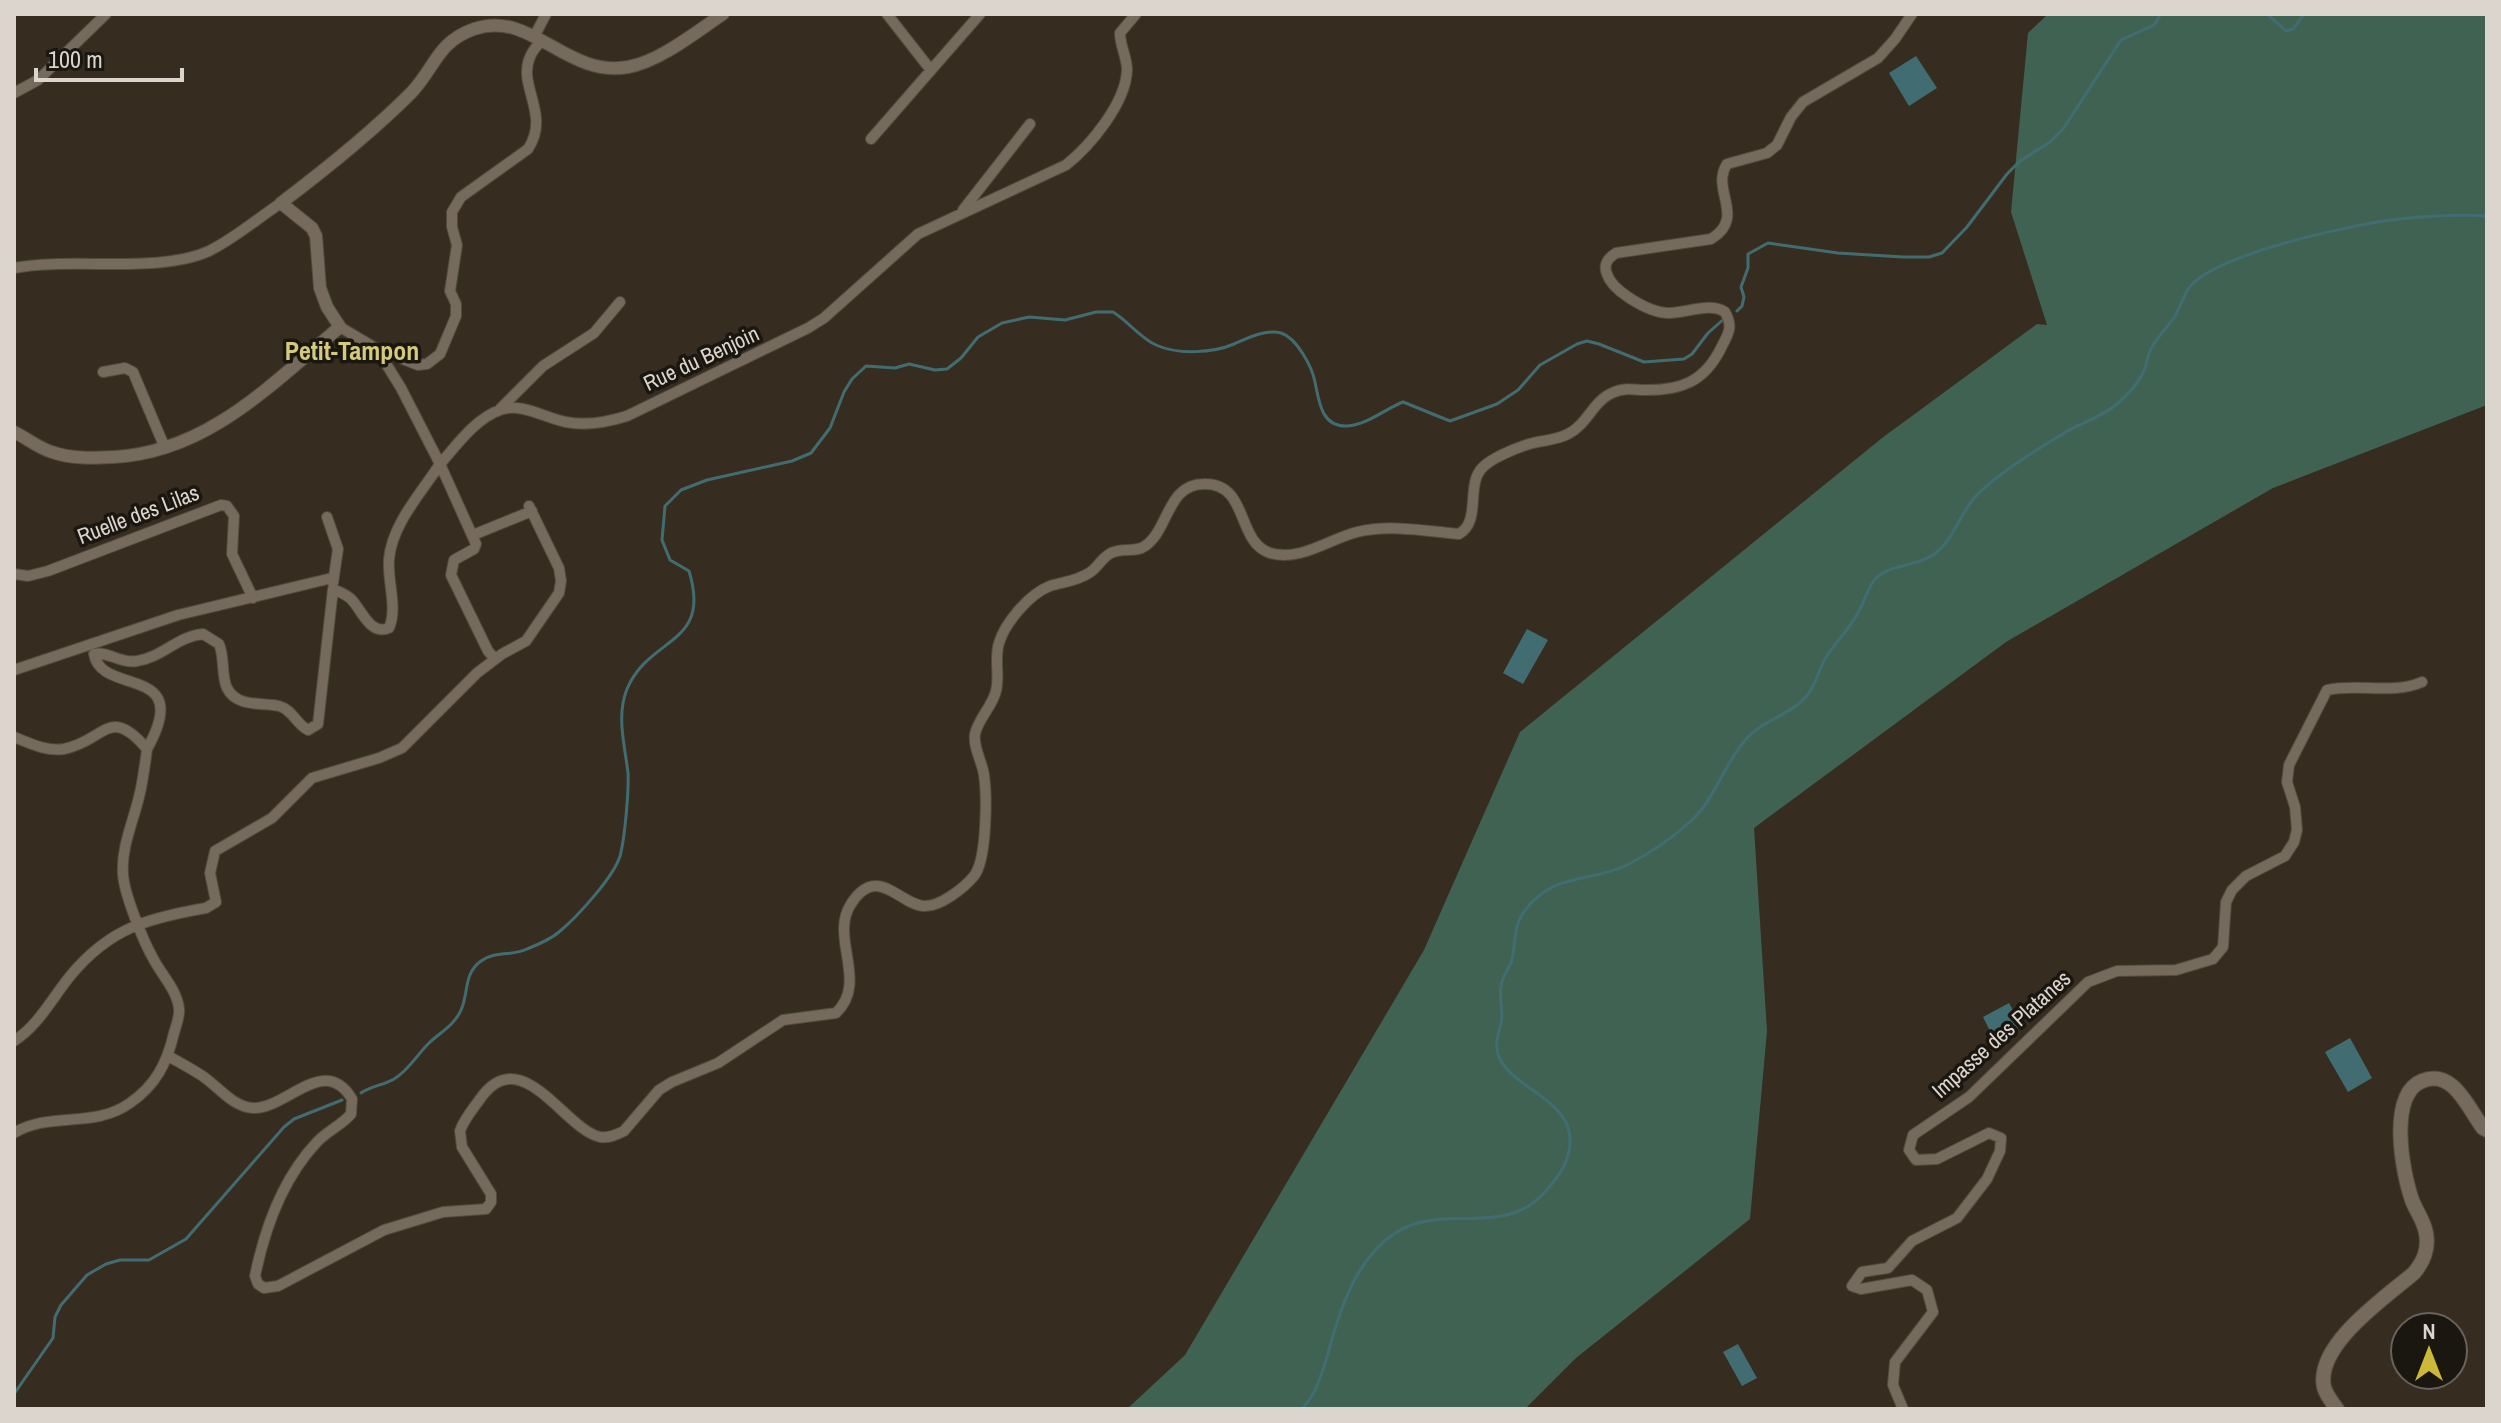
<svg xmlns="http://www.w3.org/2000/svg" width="2501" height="1423" viewBox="0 0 2501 1423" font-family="'Archivo Narrow',sans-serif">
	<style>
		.forest { fill: #3f6252 }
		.water { fill: #416d72 }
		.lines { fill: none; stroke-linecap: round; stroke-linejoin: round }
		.stream { stroke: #416d72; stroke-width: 3 }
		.minor-casing { stroke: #524b40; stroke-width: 12 }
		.tertiary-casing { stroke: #524b40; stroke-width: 14 }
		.secondary-casing { stroke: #524b40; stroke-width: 16 }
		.minor { stroke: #756a5c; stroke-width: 10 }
		.tertiary { stroke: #756a5c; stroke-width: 12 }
		.secondary { stroke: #756a5c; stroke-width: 14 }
		.labels { text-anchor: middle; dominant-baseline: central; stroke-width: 7; stroke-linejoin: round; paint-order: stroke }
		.street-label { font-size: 22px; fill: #dbd5cd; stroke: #1a1610 }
		.quarter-label { font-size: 26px; font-weight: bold; fill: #d5c97b; stroke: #1a1610 }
	</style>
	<rect width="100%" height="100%" fill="#362d20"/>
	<path class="forest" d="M 2048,14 L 2487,14 L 2487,405 L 2273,488 L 2006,642 L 1754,828 L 1767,1031 L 1750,1219 L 1576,1358 L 1525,1409 L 1127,1409 L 1185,1355 L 1424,950 L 1520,732 L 1882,438 L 2037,324 L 2047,325 L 2011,212 L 2028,33 Z"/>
	<path class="water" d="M 1916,56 L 1937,88 L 1909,106 L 1889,73 Z
		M 1527,629 L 1548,640 L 1523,684 L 1503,673 Z
		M 2009,1003 L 2022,1026 L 1995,1041 L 1983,1017 Z
		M 2350,1038 L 2372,1078 L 2348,1092 L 2325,1052 Z
		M 1738,1344 L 1757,1378 L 1742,1386 L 1723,1352 Z"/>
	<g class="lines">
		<path class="stream" d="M 2267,14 L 2286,31 L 2293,29 L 2304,14
			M 1737,311 L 1742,306 L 1744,297 L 1741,287 L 1748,268 L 1748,254 L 1768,243 L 1838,253 L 1903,257 L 1929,257 L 1942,253 L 1967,227 L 2007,174 L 2020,161 L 2050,142 L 2063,129 L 2121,40 L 2154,25 L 2161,14
			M 361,1093 C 371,1086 384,1085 394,1079 C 408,1071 417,1055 428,1044 C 439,1033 454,1026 461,1010 C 469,993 463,974 481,961 C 494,951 513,956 527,949 C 537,945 551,939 559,932 C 576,918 618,873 621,852 C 625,835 629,789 628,773 C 625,746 616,716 627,689 C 650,635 712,646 689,571 L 670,560 L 662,540 L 665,506 L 681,490 L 707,480 L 792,461 L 811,453 L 830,428 L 844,392 L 852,379 L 866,366 L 895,368 L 909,364 L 935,370 L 947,369 L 961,358 L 978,337 L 1002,323 L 1029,317 L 1065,320 L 1096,312 L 1113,312 C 1128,321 1140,338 1156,345 C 1178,355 1213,353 1234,344 C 1248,338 1266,329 1281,333 C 1297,338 1312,367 1315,382 C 1319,401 1321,427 1347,426 C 1367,425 1385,409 1403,402 L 1450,421 L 1497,404 L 1518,390 L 1540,365 L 1577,344 L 1587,341 L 1599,344 L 1644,362 L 1684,359 L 1692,354 L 1708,333 L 1725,318
			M 14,1394 L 53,1338 L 55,1317 L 61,1305 L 87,1275 L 106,1264 L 120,1260 L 149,1260 L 186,1239 L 284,1127 L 294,1119 L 342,1100
			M 1302,1409 C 1317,1392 1320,1378 1327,1357 C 1339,1312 1355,1258 1397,1232 C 1444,1203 1503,1238 1544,1193 C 1552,1184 1562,1173 1566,1161 C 1589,1100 1509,1092 1498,1054 C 1494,1040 1501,1029 1502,1016 C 1502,1006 1499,996 1501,986 C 1502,976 1509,969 1512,960 C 1516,942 1513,929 1523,913 C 1553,871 1587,884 1627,865 C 1649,854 1673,837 1691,821 C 1715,799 1724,764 1746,739 C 1764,719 1792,715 1808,694 C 1817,683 1818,670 1825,659 C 1835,642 1850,629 1859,611 C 1865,601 1868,585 1877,577 C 1891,565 1915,566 1931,556 C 1954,543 1959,512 1978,494 C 2003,470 2036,450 2066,432 C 2083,422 2102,417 2117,404 C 2130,393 2141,381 2146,365 C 2148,359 2148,353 2152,347 C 2158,336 2168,327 2175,316 C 2180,307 2183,298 2188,289 C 2213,254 2354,224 2399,219 C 2428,216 2458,214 2487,216"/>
		<defs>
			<path id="minor" d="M 887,14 L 930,69
				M 534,37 L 546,14
				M 14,93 L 38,80 L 106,14
				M 871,139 L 980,14
				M 963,210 L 1030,124
				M 14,268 C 70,257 159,274 209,251 C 234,239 258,218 281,203
				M 377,349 L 418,365 L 427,364 L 440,354 L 456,316 L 456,304 L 450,291 L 457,245 L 452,227 L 452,212 L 461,197 L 528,149 C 551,114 517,86 530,57 C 532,51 537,46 541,41
				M 103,372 L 125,368 L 133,372 L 165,448
				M 500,409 L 543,366 L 594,333 L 620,302
				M 327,517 L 338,549 L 333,583
				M 473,535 L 532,511
				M 14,574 L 28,576 L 48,571 L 221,505 L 227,506 L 234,516 L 232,554 L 253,598
				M 495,659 L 488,651 L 451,575 L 454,560 L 474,549 L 476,544 L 440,464 C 456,446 476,418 500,410 C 521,402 545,418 566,422 C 586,426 608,422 627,416 L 808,328 L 824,318 L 918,234 L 1066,165 C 1090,146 1126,103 1127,70 C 1127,57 1120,46 1120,33 L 1136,14
				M 14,670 L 178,615 L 332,578
				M 14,737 C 29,743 47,752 64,749 C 105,741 109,704 147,749 C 195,663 101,697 94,654 C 108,651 121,664 137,661 C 161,658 178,636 203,634 L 219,644 C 225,658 221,675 227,688 C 237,708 262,702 279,706 C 293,710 296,724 308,730 L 318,724 L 333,589 C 339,592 346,594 351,599 C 362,610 370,636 389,628 C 398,608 387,581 389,559 C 392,524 422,492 440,464 L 401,388 L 377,349 L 340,327
				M 14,1041 C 39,1025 52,998 71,975 C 110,928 148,918 206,908 L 216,902 L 210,873 L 215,851 L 272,818 L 312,778 L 379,758 L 402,748 L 477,673 L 502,654 L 526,641 L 559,593 L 561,581 L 559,568 L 529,506
				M 168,1056 C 179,1062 190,1068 201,1075 C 217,1085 232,1107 253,1108 C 287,1109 324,1053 352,1099 L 351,1114 C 342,1125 327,1131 317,1142 C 283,1178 265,1227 255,1276 L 258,1284 L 264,1288 L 278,1286 L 384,1230 L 443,1212 L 486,1209 L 491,1202 L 491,1194 L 462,1147 L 460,1131 C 464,1119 473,1109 480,1099 C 521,1040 564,1129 600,1137 C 609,1138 616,1135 624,1131 L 659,1090 L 672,1082 L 718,1063 L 783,1020 L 836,1013 C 869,982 829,937 851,904 C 877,863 900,905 924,906 C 940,907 964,888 974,876 C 987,860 987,796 984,775 C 982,761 973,748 975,734 C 978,719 992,707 996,691 C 1000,676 994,658 999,643 C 1005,623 1029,594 1050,586 C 1063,582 1077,581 1089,573 C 1098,568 1101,558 1111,553 C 1122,547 1136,553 1145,546 C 1169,530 1167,484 1204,484 C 1249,483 1236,542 1270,553 C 1300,562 1329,539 1357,532 C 1389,524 1427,531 1459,534 C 1482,521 1465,484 1483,467 C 1492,458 1514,449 1526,445 C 1540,440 1555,441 1568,434 C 1587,425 1593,401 1612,393 C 1622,388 1632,389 1642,390 C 1681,391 1705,382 1722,346 C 1729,333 1733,326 1725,312 C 1710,302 1687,313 1669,313 C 1654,313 1640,305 1628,297 C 1619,291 1610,284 1607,274 C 1603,264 1608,258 1616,253 L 1711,239 C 1747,217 1710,190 1727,164 L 1767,153 L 1777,145 L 1791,117 L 1803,102 L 1878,58 L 1895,39 L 1912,14
				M 14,1133 C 50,1111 94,1129 130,1103 C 156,1085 167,1063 174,1033 C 176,1026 180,1016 179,1009 C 178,992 162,975 154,960 C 144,943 124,894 123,874 C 121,848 133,822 139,797 C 143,781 145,765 147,749
				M 1903,1409 L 1893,1385 L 1895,1362 L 1933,1312 L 1927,1290 L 1912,1280 L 1861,1289 L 1852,1286 L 1862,1272 L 1888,1268 L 1912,1241 L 1957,1218 L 1987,1179 L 2000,1151 L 2001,1138 L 1989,1133 L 1937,1159 L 1916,1160 L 1909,1150 L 1913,1135 L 1969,1097 L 2088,982 L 2117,971 L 2176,970 L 2213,959 L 2223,947 L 2226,902 L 2232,890 L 2246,876 L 2285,856 L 2294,842 L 2297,830 L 2295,807 L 2287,782 L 2289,765 L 2327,690 C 2359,683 2392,695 2422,682"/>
			<path id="tertiary" d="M 14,432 C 27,438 38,448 52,452 C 71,459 94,458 114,457 C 208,452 271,384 340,327 L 327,307 L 320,288 L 316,236 L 312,228 L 281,203 C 326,169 371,133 411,93 C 435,68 437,42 474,29 C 531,9 566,78 628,67 C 659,62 696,32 723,14"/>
			<path id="secondary" d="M 2337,1409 C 2332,1402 2326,1395 2324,1387 C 2315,1345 2386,1297 2414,1273 C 2424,1261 2429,1249 2426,1233 C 2424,1221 2416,1211 2412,1200 C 2402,1171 2388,1095 2422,1081 C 2453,1068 2468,1108 2483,1128 L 2487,1130"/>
		</defs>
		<use href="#minor" class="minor-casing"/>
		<use href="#tertiary" class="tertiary-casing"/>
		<use href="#secondary" class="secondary-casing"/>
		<use href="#minor" class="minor"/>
		<use href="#tertiary" class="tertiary"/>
		<use href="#secondary" class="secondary"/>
	</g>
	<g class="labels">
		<g class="street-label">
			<text transform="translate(701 358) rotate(-25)">Rue du Benjoin</text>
			<text transform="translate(138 514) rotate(-21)">Ruelle des Lilas</text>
			<text transform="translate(2001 1034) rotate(-42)">Impasse des Platanes</text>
		</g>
		<g class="quarter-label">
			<text x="352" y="350">Petit-Tampon</text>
		</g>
	</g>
	<rect width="2501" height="1423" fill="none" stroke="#dbd5cd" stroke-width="32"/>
	<g transform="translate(2429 1351)"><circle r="38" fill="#1a1610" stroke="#67625c" stroke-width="2"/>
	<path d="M0-6L14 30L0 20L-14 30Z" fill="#ccb938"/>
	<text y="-12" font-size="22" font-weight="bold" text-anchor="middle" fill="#dbd5cd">N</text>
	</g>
	<path d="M36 68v12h146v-12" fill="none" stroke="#dbd5cd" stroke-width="4"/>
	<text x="48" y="68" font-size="24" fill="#dbd5cd" stroke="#1a1610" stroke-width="6" paint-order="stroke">100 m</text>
</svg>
